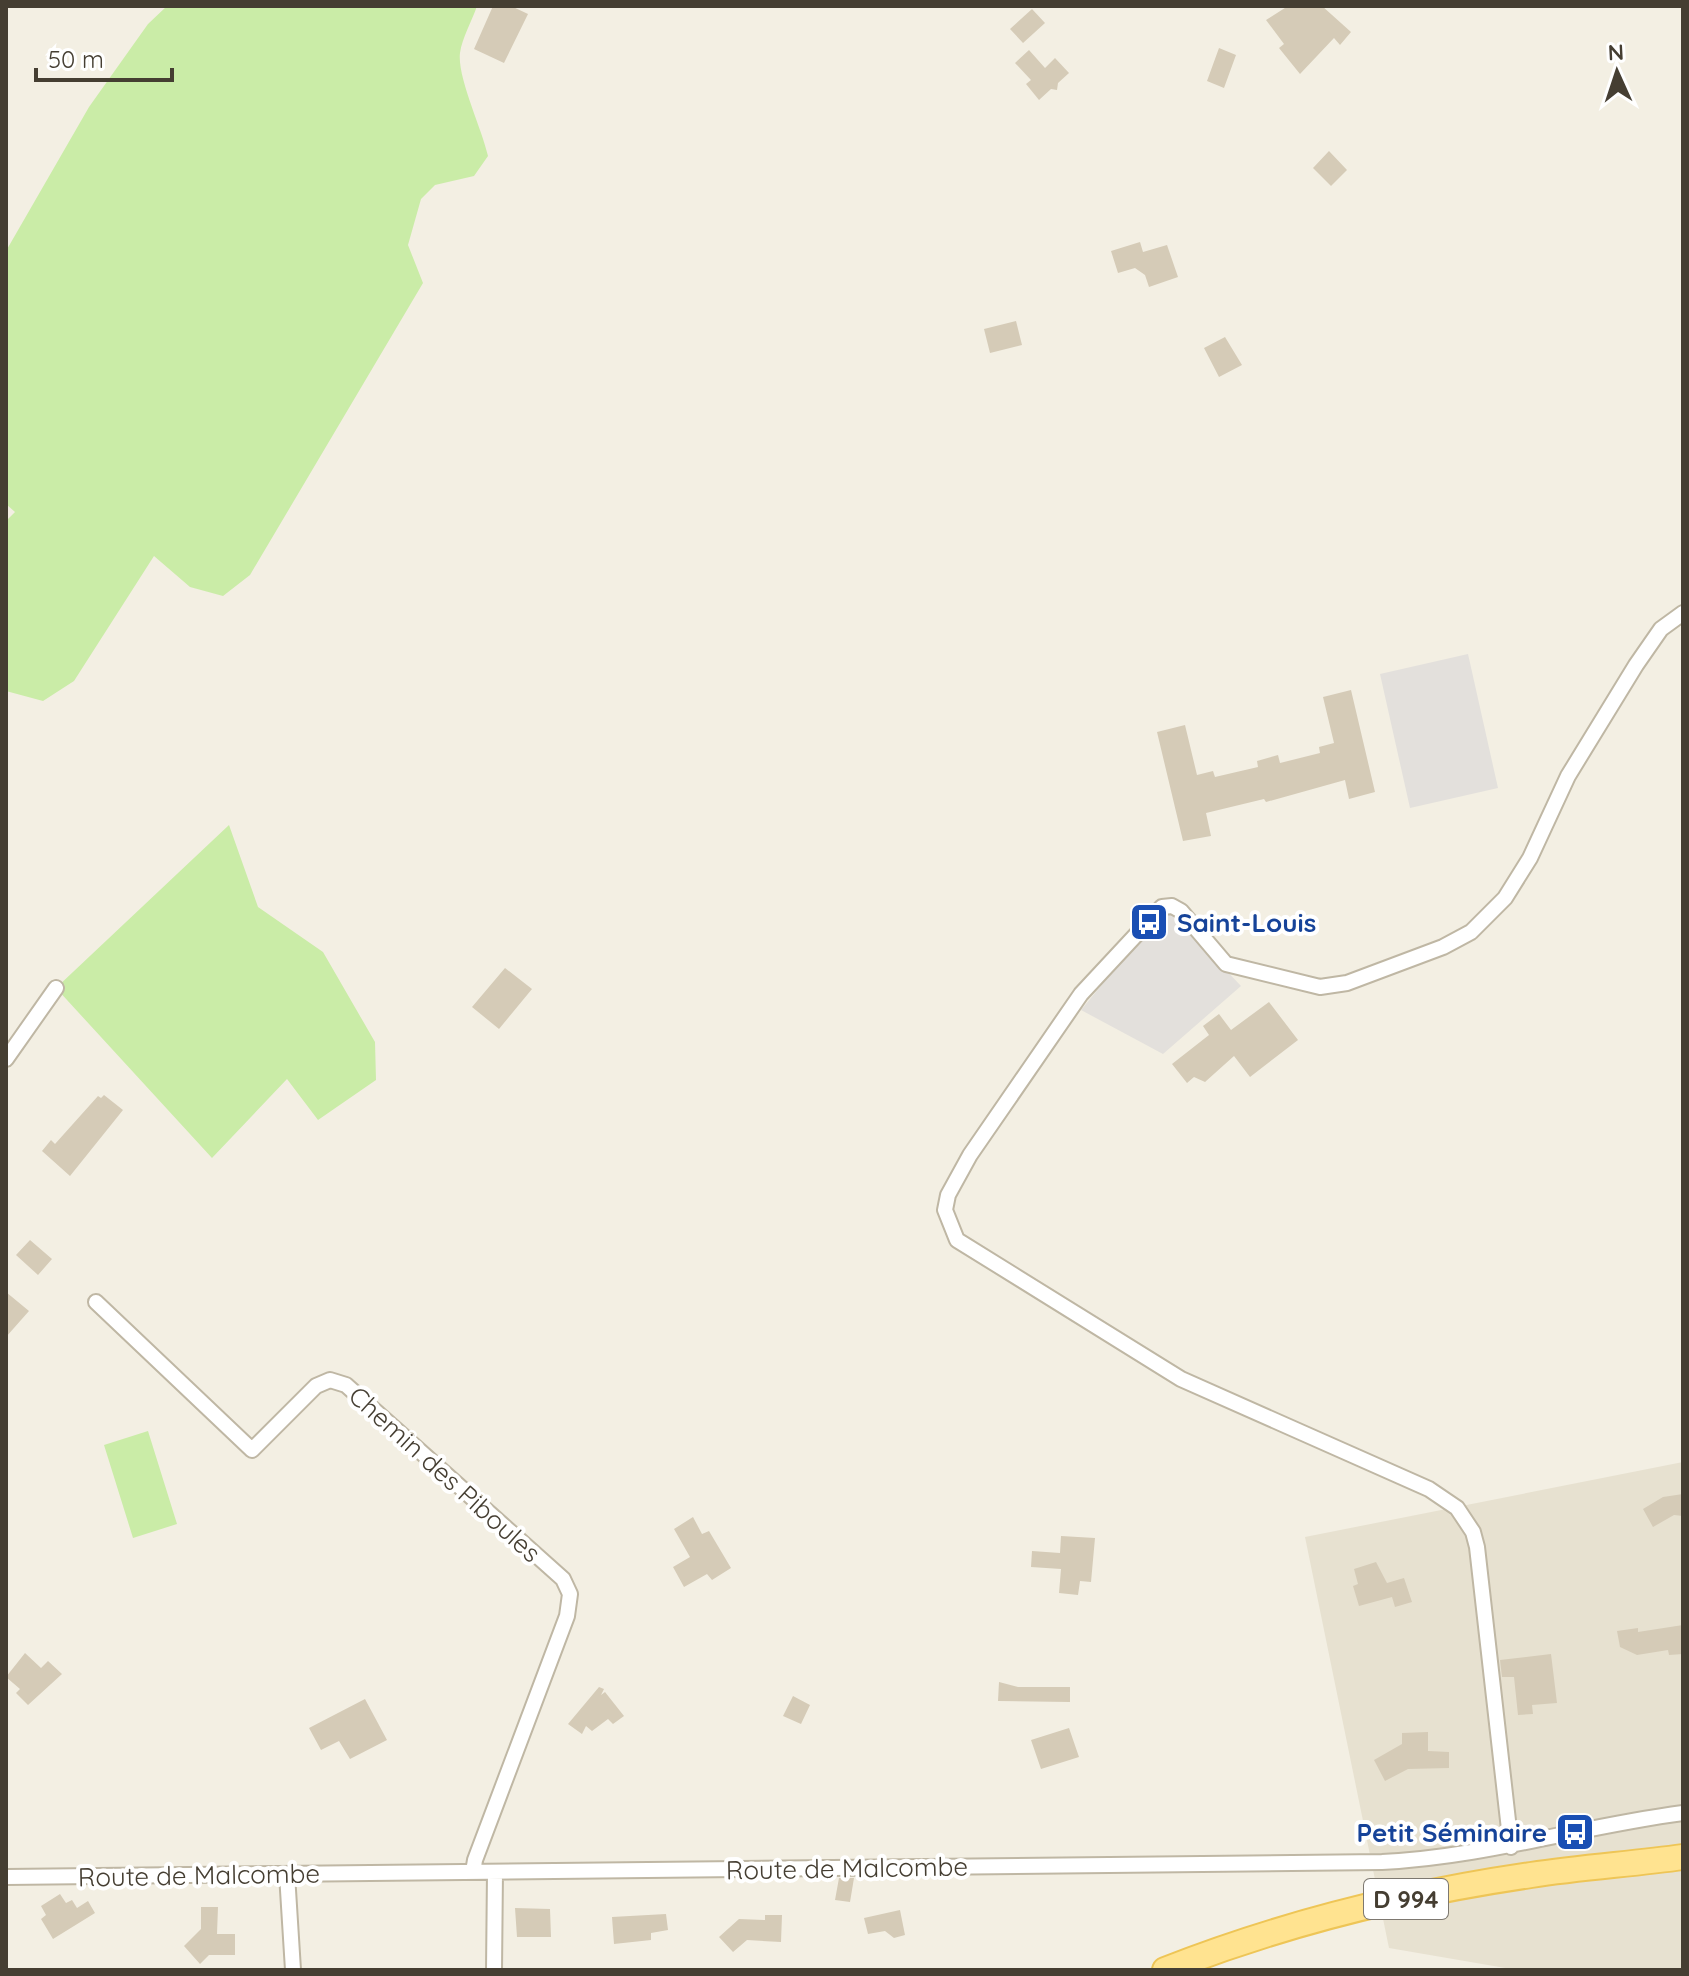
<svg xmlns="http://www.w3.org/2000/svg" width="1689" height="1976" viewBox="0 0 1689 1976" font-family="Quicksand,sans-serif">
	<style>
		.residential { fill: #e7e1d0 }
		.green { fill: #caeca7 }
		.parking { fill: #e3e0dc }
		.building { fill: #d5cbb7 }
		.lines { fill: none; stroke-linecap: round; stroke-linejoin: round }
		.minor-casing { stroke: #bfb7a4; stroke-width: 18 }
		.primary-casing { stroke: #eec556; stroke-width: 28 }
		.minor { stroke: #fff; stroke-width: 14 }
		.primary { stroke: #ffe390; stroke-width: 24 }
		.labels { text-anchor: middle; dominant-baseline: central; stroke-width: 8; stroke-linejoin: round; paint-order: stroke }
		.shield { fill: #fff; stroke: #7d7870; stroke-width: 2 }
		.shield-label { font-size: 24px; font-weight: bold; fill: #453e32 }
		.transit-label { font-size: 26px; font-weight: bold; fill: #164399; stroke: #fff; text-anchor: start }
		.street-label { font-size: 26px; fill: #453e32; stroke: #fff }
	</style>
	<rect width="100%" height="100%" fill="#f3efe3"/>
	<path class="residential" d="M 1683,1462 L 1683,1970 L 1517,1970 L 1389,1948 L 1305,1537 Z"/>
	<path class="green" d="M 167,6 L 477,6 C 472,21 462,38 460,53 C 457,77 482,129 488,156 L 474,176 L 435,185 L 421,199 L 408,245 L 423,283 L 250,575 L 223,596 L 190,587 L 154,556 L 74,681 L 43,701 L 6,691 L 6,521 L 15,512 L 6,504 L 6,251 L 89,107 L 148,24 Z
		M 229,825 L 258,907 L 323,952 L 375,1042 L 376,1080 L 318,1120 L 287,1079 L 212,1158 L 56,988 Z
		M 148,1431 L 177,1524 L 133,1538 L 104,1445 Z"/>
	<path class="parking" d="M 1468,654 L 1498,788 L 1410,808 L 1380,674 Z
		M 1166,907 L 1241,986 L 1163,1054 L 1081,1010 Z"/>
	<path class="building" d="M 493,6 L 511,6 L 528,14 L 504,63 L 474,49 Z
		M 1288,6 L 1322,6 L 1351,32 L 1340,45 L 1334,38 L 1300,74 L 1279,48 L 1284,44 L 1266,20 Z
		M 1032,9 L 1045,23 L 1023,43 L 1010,29 Z
		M 1219,48 L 1236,55 L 1224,88 L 1207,81 Z
		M 1029,50 L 1045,68 L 1055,58 L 1069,73 L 1058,83 L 1057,90 L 1051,89 L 1039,100 L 1026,84 L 1031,80 L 1015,63 Z
		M 1329,151 L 1347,170 L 1331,186 L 1313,168 Z
		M 1140,242 L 1143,252 L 1167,245 L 1178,277 L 1149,287 L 1145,275 L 1135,268 L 1118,273 L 1111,251 Z
		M 1016,321 L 1022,345 L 990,353 L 984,329 Z
		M 1225,337 L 1242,365 L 1219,377 L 1204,348 Z
		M 1351,690 L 1375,792 L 1349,799 L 1345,780 L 1266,802 L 1264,799 L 1206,813 L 1211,836 L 1183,841 L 1157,732 L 1185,725 L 1197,775 L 1213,771 L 1215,777 L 1258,767 L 1257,761 L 1278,755 L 1280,763 L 1320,753 L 1319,747 L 1334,743 L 1323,697 Z
		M 505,968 L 532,989 L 499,1029 L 472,1007 Z
		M 1269,1002 L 1298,1040 L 1250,1077 L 1234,1056 L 1205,1082 L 1194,1077 L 1187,1083 L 1172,1064 L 1209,1035 L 1203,1026 L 1219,1014 L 1231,1030 Z
		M 104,1095 L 123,1110 L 70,1176 L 42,1151 L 51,1140 L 55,1144 L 98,1096 L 101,1098 Z
		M 30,1240 L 52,1259 L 38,1275 L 16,1255 Z
		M 6,1292 L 29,1311 L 6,1337 Z
		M 1683,1494 L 1683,1516 L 1674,1515 L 1653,1527 L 1643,1509 L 1663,1497 Z
		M 693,1517 L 702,1534 L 709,1531 L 731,1568 L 712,1580 L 707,1574 L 684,1587 L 673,1567 L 690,1557 L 674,1529 Z
		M 1061,1536 L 1095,1538 L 1091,1582 L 1080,1581 L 1078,1595 L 1059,1593 L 1061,1569 L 1031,1567 L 1032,1551 L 1060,1553 Z
		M 1376,1562 L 1387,1583 L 1404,1578 L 1412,1602 L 1395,1607 L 1392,1597 L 1359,1606 L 1353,1586 L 1358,1584 L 1354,1569 Z
		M 1683,1625 L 1683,1654 L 1669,1655 L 1668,1650 L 1637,1655 L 1620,1647 L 1617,1631 L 1638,1628 L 1638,1632 Z
		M 25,1653 L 41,1668 L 48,1661 L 62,1674 L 28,1705 L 16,1693 L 20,1689 L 6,1677 Z
		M 1551,1654 L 1557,1703 L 1532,1705 L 1533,1714 L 1518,1715 L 1514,1677 L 1502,1677 L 1500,1660 Z
		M 999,1682 L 1018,1687 L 1070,1687 L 1070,1702 L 998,1701 Z
		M 599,1687 L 604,1689 L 601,1695 L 605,1692 L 624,1716 L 613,1724 L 608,1719 L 592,1731 L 586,1726 L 582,1734 L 568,1724 Z
		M 793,1696 L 810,1705 L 801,1724 L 783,1716 Z
		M 365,1699 L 387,1740 L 350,1759 L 339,1741 L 321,1750 L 309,1728 Z
		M 1069,1728 L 1079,1757 L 1041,1769 L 1031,1740 Z
		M 1428,1732 L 1428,1751 L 1449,1752 L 1449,1768 L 1408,1769 L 1385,1781 L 1374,1760 L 1402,1744 L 1402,1733 Z
		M 839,1878 L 854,1878 L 850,1902 L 835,1900 Z
		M 60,1894 L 66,1903 L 72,1900 L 77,1908 L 88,1901 L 95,1913 L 53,1939 L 41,1919 L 46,1915 L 41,1906 Z
		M 201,1907 L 218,1907 L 217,1934 L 235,1934 L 235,1955 L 209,1955 L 200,1964 L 184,1946 L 201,1929 Z
		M 515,1908 L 550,1909 L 551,1937 L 517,1937 Z
		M 900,1910 L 905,1935 L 894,1938 L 885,1931 L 868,1934 L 864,1918 Z
		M 666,1914 L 668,1930 L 651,1933 L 651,1940 L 614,1944 L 612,1917 Z
		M 765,1915 L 782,1915 L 781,1942 L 747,1940 L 733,1952 L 719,1937 L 739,1919 L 765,1920 Z"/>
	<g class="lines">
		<defs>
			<path id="minor" d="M 6,1059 L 56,988
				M 96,1302 L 252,1450 L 316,1386 L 330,1380 L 346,1385 L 563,1579 L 570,1594 L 567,1616 L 475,1860 L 473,1872
				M 1511,1847 L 1477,1547 L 1473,1532 L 1457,1508 L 1429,1489 L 1181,1379 L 957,1240 L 945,1210 L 948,1195 L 970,1155 L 1081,994 L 1162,907 L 1172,906 L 1181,911 L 1226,964 L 1320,987 L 1347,983 L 1443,947 L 1471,932 L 1505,898 L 1530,858 L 1568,776 L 1636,665 L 1661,629 L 1683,613
				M 287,1874 L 293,1970
				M 6,1877 L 1382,1862 C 1485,1857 1582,1826 1683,1813
				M 494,1970 L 495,1872"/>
			<path id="primary" d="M 1165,1970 C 1282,1924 1407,1893 1531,1875 C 1582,1867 1633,1864 1683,1857"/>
		</defs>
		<use href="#minor" class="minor-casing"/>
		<use href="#primary" class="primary-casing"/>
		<use href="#minor" class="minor"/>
		<use href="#primary" class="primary"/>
	</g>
	<defs>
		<symbol id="bus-square" viewBox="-11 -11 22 22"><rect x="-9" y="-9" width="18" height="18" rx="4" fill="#1a4fb4" stroke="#fff"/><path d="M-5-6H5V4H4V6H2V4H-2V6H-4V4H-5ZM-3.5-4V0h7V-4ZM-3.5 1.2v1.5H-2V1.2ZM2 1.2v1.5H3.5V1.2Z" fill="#fff"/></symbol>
	</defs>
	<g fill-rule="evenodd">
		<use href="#bus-square" x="1127" y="900" width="44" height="44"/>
		<use href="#bus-square" x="1553" y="1810" width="44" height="44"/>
	</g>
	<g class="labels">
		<rect class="shield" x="1364" y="1879" width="84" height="40" rx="6"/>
		<g class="shield-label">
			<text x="1406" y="1899">D 994</text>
		</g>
		<g class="transit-label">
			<text x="1177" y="922">Saint-Louis</text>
			<text x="1547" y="1832" text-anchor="end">Petit Séminaire</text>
		</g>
		<g class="street-label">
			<text transform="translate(445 1474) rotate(42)">Chemin des Piboules</text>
			<text transform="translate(847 1868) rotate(-1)">Route de Malcombe</text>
			<text transform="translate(199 1875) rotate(-1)">Route de Malcombe</text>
		</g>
	</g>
	<rect width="1689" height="1976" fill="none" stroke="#453e32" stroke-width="16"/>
	<g transform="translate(1617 72) rotate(357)" stroke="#ffffff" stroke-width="6" paint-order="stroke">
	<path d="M0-6L14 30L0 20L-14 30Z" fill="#453e32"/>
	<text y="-12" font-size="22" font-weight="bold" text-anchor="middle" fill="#453e32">N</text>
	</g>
	<path d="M36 68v12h136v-12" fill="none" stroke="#453e32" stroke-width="4"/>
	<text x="48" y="68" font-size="24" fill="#453e32" stroke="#ffffff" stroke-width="6" paint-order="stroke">50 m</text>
</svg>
